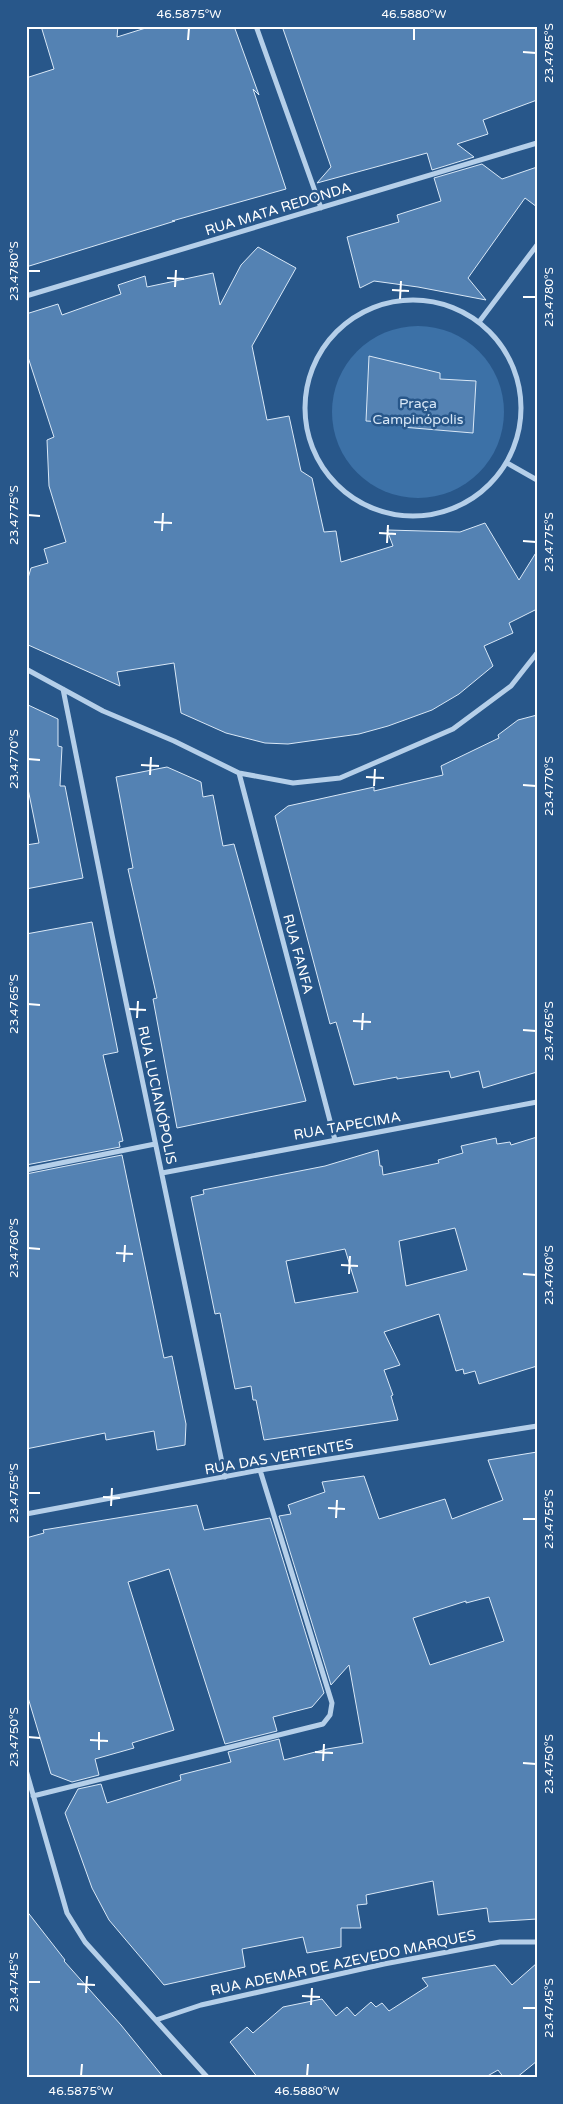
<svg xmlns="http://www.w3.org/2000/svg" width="563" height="2104" viewBox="0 0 563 2104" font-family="'Varela Round',sans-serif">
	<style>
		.green { fill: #3c71a7 }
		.building { fill: #5482b3; stroke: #d9e8f7; fill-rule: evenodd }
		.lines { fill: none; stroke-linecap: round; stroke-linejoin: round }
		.street { stroke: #b5cfe9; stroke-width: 5 }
		.ticks { fill: none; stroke: #fff; stroke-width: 2 }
		.labels { text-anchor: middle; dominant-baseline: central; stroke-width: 5; stroke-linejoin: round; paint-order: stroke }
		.street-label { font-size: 14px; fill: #fff; stroke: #28578a }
		.park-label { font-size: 14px; fill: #d9e8f7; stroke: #28578a }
		.neatline { fill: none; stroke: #fff; stroke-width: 2 }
		.ticks-label { font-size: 12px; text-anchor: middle; fill: #fff }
	</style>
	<rect width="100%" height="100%" fill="#28578a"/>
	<path class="green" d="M332 412a86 86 0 1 1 172 0a86 86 0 1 1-172 0Z"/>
	<path class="building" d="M 41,26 L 118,26 L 117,37 L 152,26 L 234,26 L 259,95 L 253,89 L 286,189 L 172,221 L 175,221 L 26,267 L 26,78 L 54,69 Z
		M 282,26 L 537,26 L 537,100 L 483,120 L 488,134 L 457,144 L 474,157 L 432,170 L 427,153 L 317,183 L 331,167 Z
		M 482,164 L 502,179 L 537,167 L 537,207 L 525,198 L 468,278 L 486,300 L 418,287 L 374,281 L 360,288 L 347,237 L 399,222 L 397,215 L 441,201 L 434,178 Z
		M 258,247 L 296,268 L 252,346 L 267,420 L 289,416 L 301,471 L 312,478 L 324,532 L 336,531 L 341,562 L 393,546 L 387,530 L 460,532 L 485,523 L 519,580 L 537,551 L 537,609 L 509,623 L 513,633 L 484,646 L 493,666 L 459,694 L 432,710 L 388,726 L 359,734 L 288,744 L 265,743 L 226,733 L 181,713 L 174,663 L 117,672 L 120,686 L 26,644 L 26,585 L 31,568 L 48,563 L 44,549 L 66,542 L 49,486 L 47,440 L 54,437 L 26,351 L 26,314 L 58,304 L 62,315 L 121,294 L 118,285 L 145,276 L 147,287 L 213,273 L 220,305 L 241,265 Z
		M 369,356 L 440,373 L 440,379 L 476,381 L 473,433 L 402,427 L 403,423 L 366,421 Z
		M 26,704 L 58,719 L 58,746 L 62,747 L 60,786 L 65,786 L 83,878 L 26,889 L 26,845 L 39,843 L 26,779 Z
		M 537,715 L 537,1072 L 483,1088 L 479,1071 L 451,1078 L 449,1071 L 397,1079 L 397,1077 L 354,1085 L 336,1022 L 330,1024 L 275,816 L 288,806 L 374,787 L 374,791 L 443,775 L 441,766 L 499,738 L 498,735 L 518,720 Z
		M 167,767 L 201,782 L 203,797 L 213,795 L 223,846 L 234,844 L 306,1101 L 177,1128 L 153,999 L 157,998 L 128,869 L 133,868 L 116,777 Z
		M 92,922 L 118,1052 L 103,1055 L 123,1141 L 119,1142 L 120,1147 L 26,1165 L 26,934 Z
		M 537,1137 L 537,1366 L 479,1384 L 475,1371 L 464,1374 L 463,1369 L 456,1371 L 439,1314 L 384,1332 L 400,1365 L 384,1370 L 393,1395 L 391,1396 L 398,1420 L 264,1440 L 256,1400 L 253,1400 L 251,1386 L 235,1389 L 220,1313 L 215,1314 L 191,1197 L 204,1194 L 203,1190 L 325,1166 L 378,1150 L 380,1166 L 382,1166 L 383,1175 L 439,1163 L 438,1160 L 463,1153 L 461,1146 L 496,1138 L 497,1144 L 510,1142 L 511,1145 ZM 455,1228 L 467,1270 L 406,1286 L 399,1241 ZM 345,1249 L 358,1292 L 295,1303 L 286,1261 Z
		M 122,1155 L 164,1358 L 172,1356 L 186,1424 L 185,1445 L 157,1450 L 154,1431 L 106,1440 L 105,1433 L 26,1449 L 26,1174 Z
		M 537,1452 L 537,1919 L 489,1922 L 487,1908 L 438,1915 L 433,1881 L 366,1895 L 367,1904 L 357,1905 L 361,1928 L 341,1928 L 341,1947 L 307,1953 L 303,1937 L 242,1949 L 245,1967 L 164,1985 L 109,1920 L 92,1888 L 65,1813 L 78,1789 L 101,1784 L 107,1803 L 181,1780 L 180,1775 L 231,1762 L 228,1752 L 279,1739 L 284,1760 L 327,1749 L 363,1743 L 349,1665 L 331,1685 L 279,1516 L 291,1514 L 288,1505 L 325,1492 L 322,1482 L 364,1476 L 379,1519 L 445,1499 L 452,1519 L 503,1500 L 488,1460 ZM 489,1597 L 504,1641 L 430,1665 L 413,1618 L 466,1601 L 466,1603 Z
		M 197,1505 L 204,1530 L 270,1518 L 324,1693 L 312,1707 L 273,1717 L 277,1731 L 225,1744 L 169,1569 L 128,1582 L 174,1730 L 132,1743 L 134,1748 L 95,1759 L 99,1775 L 72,1782 L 51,1774 L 26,1691 L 26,1538 L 44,1533 L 43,1530 Z
		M 26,1910 L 65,1960 L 64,1961 L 121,2025 L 164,2078 L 26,2078 Z
		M 537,1963 L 537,2061 L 516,2078 L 504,2078 L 498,2070 L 484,2078 L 258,2078 L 230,2042 L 247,2027 L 253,2033 L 283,2007 L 322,1999 L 336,2016 L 347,2007 L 355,2016 L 371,2002 L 376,2007 L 382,2003 L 389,2011 L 428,1986 L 422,1978 L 495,1965 L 512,1985 Z"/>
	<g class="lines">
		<path class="street" d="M 256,26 L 321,208
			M 26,296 L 537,143
			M305 408a108 108 0 1 1 216 0a108 108 0 1 1-216 0Z
			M 479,322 L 537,245
			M 507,463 L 537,480
			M 26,669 L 103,711 L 174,741 L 239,773 L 293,783 L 340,778 L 453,729 L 511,686 L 537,653
			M 63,689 L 112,935 L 225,1477
			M 239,773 L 335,1140
			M 26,1170 L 155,1144
			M 162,1173 L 537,1102
			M 26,1514 L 260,1470 L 537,1426
			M 26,1770 L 67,1913 L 85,1942 L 208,2078
			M 33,1796 L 323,1724 L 330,1715 L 332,1703 L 260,1470
			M 156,2020 L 201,2005 L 384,1964 L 500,1942 L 537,1942"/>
	</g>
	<path class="ticks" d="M 188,40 L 189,28M 414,40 L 414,28M 523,52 L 536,53M 28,271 L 40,271M 167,278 L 184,279M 175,287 L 176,270M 392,290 L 409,291M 523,297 L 536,297M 400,299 L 401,281M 28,515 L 40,516M 154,522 L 172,523M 162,531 L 163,513M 379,533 L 396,534M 523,541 L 536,542M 387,543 L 388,525M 28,759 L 40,760M 141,765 L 159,766M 150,775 L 151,757M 366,777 L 384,778M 523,785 L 536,786M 374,786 L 375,769M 28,1004 L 40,1005M 129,1009 L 146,1010M 137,1018 L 138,1001M 353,1021 L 371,1022M 362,1030 L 363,1013M 523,1030 L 536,1031M 28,1248 L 40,1249M 116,1253 L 133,1254M 124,1262 L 125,1245M 341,1265 L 358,1266M 349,1274 L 350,1256M 523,1274 L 536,1275M 28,1493 L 40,1493M 103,1497 L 120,1498M 111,1506 L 112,1488M 328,1508 L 345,1509M 336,1518 L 337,1500M 523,1519 L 536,1519M 28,1737 L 40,1738M 90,1740 L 108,1741M 99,1750 L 99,1732M 315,1752 L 333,1753M 323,1761 L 324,1744M 523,1763 L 536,1764M 28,1982 L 40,1982M 77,1984 L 95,1985M 86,1993 L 87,1976M 302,1996 L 320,1997M 311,2005 L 312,1988M 523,2008 L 536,2008M 81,2076 L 82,2064M 307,2076 L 308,2064"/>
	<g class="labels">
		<g class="street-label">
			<text transform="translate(278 209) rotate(-17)">RUA MATA REDONDA</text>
			<text transform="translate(298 954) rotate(75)">RUA FANFA</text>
			<text transform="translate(157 1095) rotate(78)">RUA LUCIANÓPOLIS</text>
			<text transform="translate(347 1126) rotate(-10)">RUA TAPECIMA</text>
			<text transform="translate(279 1457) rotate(-10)">RUA DAS VERTENTES</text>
			<text transform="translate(343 1963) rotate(-12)">RUA ADEMAR DE AZEVEDO MARQUES</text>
		</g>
		<g class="park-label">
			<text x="418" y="403">Praça<tspan x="418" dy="16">Campinópolis</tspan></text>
		</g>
	</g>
	<rect width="563" height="2104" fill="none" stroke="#28578a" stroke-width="55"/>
	<rect x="28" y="28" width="508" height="2048" class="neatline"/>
	<g class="ticks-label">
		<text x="189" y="18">46.5875°W</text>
		<text x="414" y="18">46.5880°W</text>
		<text transform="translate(549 53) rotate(-90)" y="4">23.4785°S</text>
		<text transform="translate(14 271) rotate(-90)" y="4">23.4780°S</text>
		<text transform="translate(549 297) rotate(-90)" y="4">23.4780°S</text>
		<text transform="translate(14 515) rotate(-90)" y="4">23.4775°S</text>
		<text transform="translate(549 542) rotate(-90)" y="4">23.4775°S</text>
		<text transform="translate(14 759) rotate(-90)" y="4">23.4770°S</text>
		<text transform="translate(549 786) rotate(-90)" y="4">23.4770°S</text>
		<text transform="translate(14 1004) rotate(-90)" y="4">23.4765°S</text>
		<text transform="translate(549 1031) rotate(-90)" y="4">23.4765°S</text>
		<text transform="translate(14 1248) rotate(-90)" y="4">23.4760°S</text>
		<text transform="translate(549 1275) rotate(-90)" y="4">23.4760°S</text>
		<text transform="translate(14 1493) rotate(-90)" y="4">23.4755°S</text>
		<text transform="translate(549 1519) rotate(-90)" y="4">23.4755°S</text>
		<text transform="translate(14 1737) rotate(-90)" y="4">23.4750°S</text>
		<text transform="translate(549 1764) rotate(-90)" y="4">23.4750°S</text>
		<text transform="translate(14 1982) rotate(-90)" y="4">23.4745°S</text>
		<text transform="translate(549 2008) rotate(-90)" y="4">23.4745°S</text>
		<text x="81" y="2095">46.5875°W</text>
		<text x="307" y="2095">46.5880°W</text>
	</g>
</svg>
